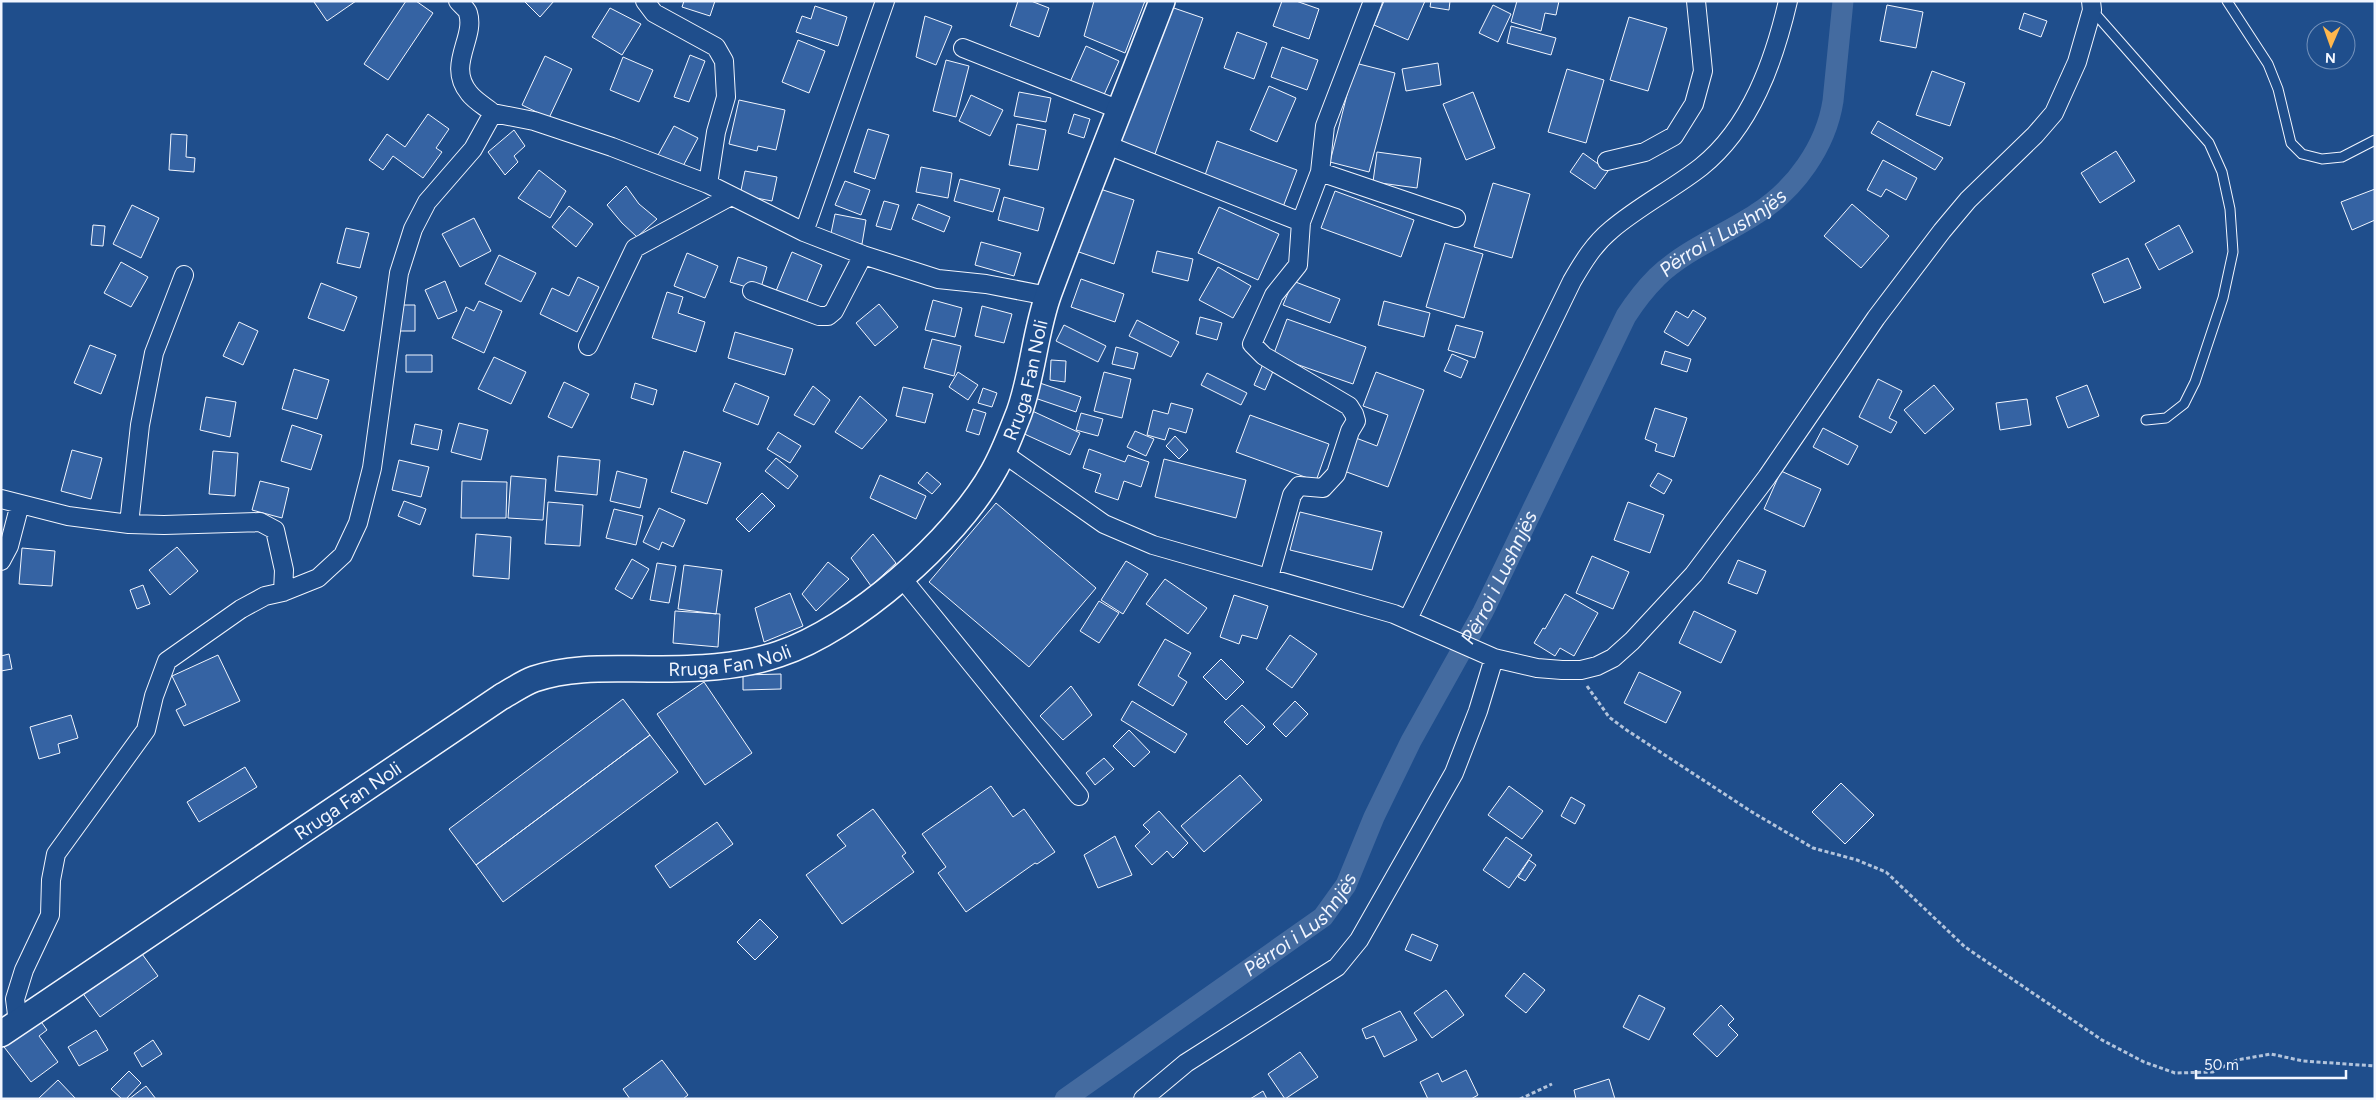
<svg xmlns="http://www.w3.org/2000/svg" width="2376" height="1100" viewBox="0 0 2376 1100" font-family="Figtree,sans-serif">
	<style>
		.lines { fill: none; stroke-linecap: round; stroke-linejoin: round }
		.canal { stroke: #446ba0; stroke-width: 21 }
		.building { fill: #3563a3; stroke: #f2f6ff }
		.lane-casing { stroke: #f2f6ff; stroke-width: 11 }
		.street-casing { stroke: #f2f6ff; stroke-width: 20 }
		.secondary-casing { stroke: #f2f6ff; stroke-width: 28 }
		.path { stroke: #b3c4dc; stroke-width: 3; stroke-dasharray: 4 2.5; stroke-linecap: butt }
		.lane { stroke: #1f4e8c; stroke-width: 9 }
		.street { stroke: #1f4e8c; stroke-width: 18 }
		.secondary { stroke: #1f4e8c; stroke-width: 25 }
		.labels { text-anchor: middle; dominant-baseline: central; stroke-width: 4; stroke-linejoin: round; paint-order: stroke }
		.street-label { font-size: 19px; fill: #f2f6ff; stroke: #1f4e8c }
		.water-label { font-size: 20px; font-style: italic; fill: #f2f6ff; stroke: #1f4e8c }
	</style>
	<rect width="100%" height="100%" fill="#1f4e8c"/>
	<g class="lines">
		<path class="canal" id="s1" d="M 1065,1099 L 1323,917 L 1346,885 L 1374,817 L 1411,741 L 1483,612 L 1626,316 C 1635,302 1645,289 1657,277 C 1685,250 1724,235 1756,214 C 1795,190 1826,146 1833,101 L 1843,1"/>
	</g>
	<path class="building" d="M 356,1 L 327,21 L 314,2 L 315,1 Z
		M 406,1 L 416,1 L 433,13 L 388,80 L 364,64 Z
		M 524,1 L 554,1 L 540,17 Z
		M 684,1 L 715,1 L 710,16 L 682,7 Z
		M 1018,1 L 1031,1 L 1049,8 L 1039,37 L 1010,26 Z
		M 1094,1 L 1145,1 L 1125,53 L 1084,36 Z
		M 1282,1 L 1296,1 L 1319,9 L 1309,39 L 1273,26 Z
		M 1384,1 L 1425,1 L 1408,40 L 1374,25 Z
		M 1431,1 L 1450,1 L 1449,10 L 1430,7 Z
		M 1517,1 L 1559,1 L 1556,15 L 1545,13 L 1541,31 L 1511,22 Z
		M 1493,5 L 1511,14 L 1498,42 L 1479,33 Z
		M 1887,5 L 1923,12 L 1916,48 L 1880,41 Z
		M 815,6 L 847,17 L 838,46 L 796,32 L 802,16 L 811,19 Z
		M 1168,6 L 1203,18 L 1155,154 L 1120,142 Z
		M 610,8 L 641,24 L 622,55 L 592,37 Z
		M 2024,13 L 2047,21 L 2041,37 L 2019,29 Z
		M 925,16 L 952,26 L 936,65 L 916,57 Z
		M 1629,17 L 1667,28 L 1648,91 L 1610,80 Z
		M 1511,26 L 1556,38 L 1551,55 L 1507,43 Z
		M 1237,32 L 1267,43 L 1254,79 L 1224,68 Z
		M 798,40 L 825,51 L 809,93 L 782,82 Z
		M 1086,46 L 1119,61 L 1103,97 L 1070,82 Z
		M 1282,47 L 1318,60 L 1307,90 L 1271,77 Z
		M 690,55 L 705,61 L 689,102 L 674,97 Z
		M 545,56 L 572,69 L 549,118 L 522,105 Z
		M 623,57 L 653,70 L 639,102 L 610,90 Z
		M 946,60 L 969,66 L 956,117 L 933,111 Z
		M 1355,63 L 1395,73 L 1369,172 L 1330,162 Z
		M 1438,63 L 1441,85 L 1406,91 L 1402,69 Z
		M 1567,69 L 1604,80 L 1586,143 L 1548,132 Z
		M 1932,71 L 1965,83 L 1950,126 L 1916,115 Z
		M 1269,86 L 1296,98 L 1277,142 L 1250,130 Z
		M 1019,92 L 1051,98 L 1046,122 L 1014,116 Z
		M 1473,92 L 1495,148 L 1466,160 L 1443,104 Z
		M 971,95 L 1003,110 L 990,136 L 959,121 Z
		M 739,100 L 785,110 L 776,150 L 758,146 L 757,151 L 729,144 Z
		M 428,114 L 449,129 L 436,148 L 442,152 L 423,178 L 393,156 L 383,170 L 369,160 L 387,134 L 405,147 Z
		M 1074,114 L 1090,119 L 1084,138 L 1068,133 Z
		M 1878,121 L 1943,158 L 1935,170 L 1871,133 Z
		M 1017,124 L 1046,130 L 1038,170 L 1009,165 Z
		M 674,126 L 698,138 L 682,168 L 658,155 Z
		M 868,129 L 889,135 L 875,179 L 854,172 Z
		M 514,130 L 525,146 L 514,156 L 518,162 L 505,175 L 488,152 Z
		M 171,134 L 187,135 L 186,157 L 195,158 L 194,172 L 169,170 Z
		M 1217,141 L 1297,170 L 1283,207 L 1204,178 Z
		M 2116,151 L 2135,181 L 2100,203 L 2081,173 Z
		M 1377,152 L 1421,158 L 1417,188 L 1373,182 Z
		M 1583,153 L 1608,171 L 1595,189 L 1570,172 Z
		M 1883,160 L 1917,178 L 1906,200 L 1886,189 L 1881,197 L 1867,190 Z
		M 921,167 L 952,173 L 948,198 L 916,192 Z
		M 539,170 L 566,191 L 550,218 L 518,198 Z
		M 745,171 L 777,177 L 772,201 L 740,195 Z
		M 960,179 L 1000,189 L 993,212 L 954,201 Z
		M 845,181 L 870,190 L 861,215 L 835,205 Z
		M 1493,183 L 1530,194 L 1512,258 L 1474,247 Z
		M 626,186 L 639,204 L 657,219 L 637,237 L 622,223 L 607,205 Z
		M 1097,188 L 1134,200 L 1114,264 L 1076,251 Z
		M 2375,189 L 2375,220 L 2352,230 L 2341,202 Z
		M 1335,191 L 1414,220 L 1401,257 L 1321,228 Z
		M 1004,197 L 1044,208 L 1038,231 L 998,220 Z
		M 884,201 L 899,205 L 891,230 L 876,226 Z
		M 918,204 L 950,217 L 944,232 L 912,219 Z
		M 1852,204 L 1889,236 L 1861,268 L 1824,236 Z
		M 132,205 L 159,218 L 141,258 L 113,244 Z
		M 569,206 L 593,224 L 576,247 L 552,227 Z
		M 1219,207 L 1279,234 L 1258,280 L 1198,253 Z
		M 835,214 L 866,220 L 862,244 L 830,238 Z
		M 474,218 L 491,251 L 460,267 L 442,234 Z
		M 93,225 L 105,226 L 103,246 L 91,245 Z
		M 2179,225 L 2193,252 L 2159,270 L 2145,244 Z
		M 346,228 L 369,233 L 360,268 L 337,263 Z
		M 981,242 L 1021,253 L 1014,276 L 975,265 Z
		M 1445,243 L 1483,254 L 1464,318 L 1426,307 Z
		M 1157,251 L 1193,259 L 1188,281 L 1152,272 Z
		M 792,252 L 822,265 L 806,303 L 776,291 Z
		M 687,253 L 718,266 L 705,298 L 674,286 Z
		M 499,255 L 536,273 L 521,302 L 485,284 Z
		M 738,257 L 767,267 L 760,291 L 730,282 Z
		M 2128,258 L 2141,288 L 2104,303 L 2092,274 Z
		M 121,262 L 148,277 L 131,307 L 104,293 Z
		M 1218,267 L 1251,286 L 1233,318 L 1199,300 Z
		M 578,277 L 599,287 L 577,332 L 540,314 L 552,288 L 569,296 Z
		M 1081,279 L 1124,294 L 1115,322 L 1071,307 Z
		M 445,281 L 457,311 L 438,319 L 425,290 Z
		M 1293,281 L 1340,299 L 1330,323 L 1283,305 Z
		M 321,283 L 357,297 L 344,331 L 308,318 Z
		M 667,292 L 683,297 L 678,313 L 705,322 L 696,352 L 652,338 Z
		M 933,300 L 962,308 L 955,337 L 925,330 Z
		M 479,301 L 502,311 L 484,353 L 452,338 L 466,307 L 474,311 Z
		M 1384,301 L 1430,313 L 1424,337 L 1378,325 Z
		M 879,304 L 898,327 L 875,346 L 856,323 Z
		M 397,305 L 415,305 L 415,331 L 397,331 Z
		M 982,306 L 1012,314 L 1004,343 L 975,336 Z
		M 1693,310 L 1706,318 L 1688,346 L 1664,332 L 1676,311 L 1688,318 Z
		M 1200,317 L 1222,323 L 1217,340 L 1196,334 Z
		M 1287,319 L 1366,347 L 1353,384 L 1273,356 Z
		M 1137,320 L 1179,342 L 1171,357 L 1129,336 Z
		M 239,322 L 258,331 L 243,365 L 223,356 Z
		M 1064,325 L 1106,346 L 1098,362 L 1056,341 Z
		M 1456,325 L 1483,332 L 1475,358 L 1448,350 Z
		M 735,332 L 793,349 L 785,375 L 728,358 Z
		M 932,339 L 961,346 L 954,376 L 924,368 Z
		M 90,345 L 116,355 L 101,394 L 74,383 Z
		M 1116,347 L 1138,353 L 1134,369 L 1112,364 Z
		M 1665,351 L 1691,359 L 1687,372 L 1661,364 Z
		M 1452,354 L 1468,361 L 1461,378 L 1444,371 Z
		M 406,355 L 432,355 L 432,372 L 406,372 Z
		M 494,357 L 526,372 L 511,404 L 478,389 Z
		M 1051,360 L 1066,361 L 1065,382 L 1050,380 Z
		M 1263,364 L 1274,369 L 1265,390 L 1254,385 Z
		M 294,369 L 329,380 L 317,419 L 282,409 Z
		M 958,372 L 978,385 L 968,400 L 949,387 Z
		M 1104,372 L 1131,379 L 1122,418 L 1094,411 Z
		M 1376,372 L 1424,390 L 1388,487 L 1344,471 L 1356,438 L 1377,446 L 1388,415 L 1363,406 Z
		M 1207,373 L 1247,393 L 1241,405 L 1201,385 Z
		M 1878,379 L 1902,391 L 1889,418 L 1897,422 L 1891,433 L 1859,417 Z
		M 1034,381 L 1081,397 L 1076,412 L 1029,396 Z
		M 564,382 L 589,394 L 572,428 L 548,417 Z
		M 635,383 L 657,390 L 653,405 L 631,398 Z
		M 735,383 L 769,397 L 758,425 L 723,411 Z
		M 1934,385 L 1954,409 L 1925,434 L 1904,410 Z
		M 2087,385 L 2099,416 L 2068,428 L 2056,397 Z
		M 813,386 L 830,400 L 814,425 L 794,415 Z
		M 903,387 L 933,394 L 925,423 L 896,416 Z
		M 983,388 L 997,393 L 992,407 L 978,403 Z
		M 860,396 L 887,420 L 862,449 L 835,432 Z
		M 206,397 L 236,402 L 230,437 L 200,430 Z
		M 2027,399 L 2031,425 L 2000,430 L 1996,403 Z
		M 1171,403 L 1193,409 L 1186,433 L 1169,428 L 1165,440 L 1147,435 L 1153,410 L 1168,414 Z
		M 1655,408 L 1687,418 L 1674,457 L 1655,451 L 1657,444 L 1645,439 Z
		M 973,409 L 986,413 L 979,435 L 966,431 Z
		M 1028,409 L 1080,433 L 1070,455 L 1018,431 Z
		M 1081,413 L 1103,419 L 1098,436 L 1076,430 Z
		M 1250,415 L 1329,444 L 1316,481 L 1236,452 Z
		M 459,423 L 488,430 L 481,460 L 451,452 Z
		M 415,424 L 442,430 L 438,450 L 411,444 Z
		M 292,425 L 322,435 L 311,470 L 281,461 Z
		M 1823,428 L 1858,446 L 1848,465 L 1813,447 Z
		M 1135,431 L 1154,439 L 1146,456 L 1127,447 Z
		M 778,432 L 801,446 L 790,463 L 767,449 Z
		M 1175,436 L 1188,450 L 1179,459 L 1166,446 Z
		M 1089,449 L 1125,462 L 1128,455 L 1149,462 L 1141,487 L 1124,481 L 1118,500 L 1095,492 L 1101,474 L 1083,468 Z
		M 72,450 L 102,458 L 91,499 L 61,491 Z
		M 213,451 L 238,453 L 235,496 L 209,494 Z
		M 684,451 L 721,463 L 707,504 L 671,492 Z
		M 558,456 L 600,460 L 597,495 L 555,491 Z
		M 776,458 L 798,476 L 788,489 L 765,471 Z
		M 1164,459 L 1246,480 L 1236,518 L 1155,497 Z
		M 399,460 L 429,467 L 421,497 L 392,490 Z
		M 617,471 L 647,479 L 640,508 L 610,501 Z
		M 1781,471 L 1821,489 L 1804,527 L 1764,509 Z
		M 927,472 L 941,484 L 932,494 L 918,483 Z
		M 1658,473 L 1672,480 L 1664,494 L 1650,486 Z
		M 880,475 L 926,496 L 916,519 L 870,498 Z
		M 511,476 L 546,479 L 543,520 L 508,518 Z
		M 260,481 L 289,488 L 282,518 L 252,510 Z
		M 462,481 L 507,482 L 506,518 L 461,518 Z
		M 762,493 L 775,506 L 749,532 L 736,519 Z
		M 404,501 L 426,509 L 420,525 L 398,516 Z
		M 548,502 L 583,505 L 580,546 L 545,544 Z
		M 1628,502 L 1664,515 L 1650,553 L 1614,540 Z
		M 996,503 L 1096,588 L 1029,667 L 929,582 Z
		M 659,508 L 685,520 L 673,547 L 662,542 L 659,550 L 643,542 Z
		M 614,509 L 643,516 L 636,545 L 606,538 Z
		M 1300,512 L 1382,532 L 1372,570 L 1290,550 Z
		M 476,534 L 511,537 L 509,579 L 473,576 Z
		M 873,534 L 896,563 L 871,586 L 851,558 Z
		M 177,547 L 198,571 L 170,595 L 149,570 Z
		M 22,548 L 55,551 L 52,586 L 19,584 Z
		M 1592,556 L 1629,572 L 1613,609 L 1576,593 Z
		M 632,559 L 649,569 L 632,599 L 615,589 Z
		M 1738,560 L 1766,571 L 1757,594 L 1728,583 Z
		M 1126,561 L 1148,574 L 1123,614 L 1101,600 Z
		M 828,562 L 849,579 L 816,611 L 802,594 Z
		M 657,563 L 676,566 L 669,603 L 650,600 Z
		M 684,565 L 722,570 L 716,614 L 678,609 Z
		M 1165,579 L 1207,608 L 1188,634 L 1146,604 Z
		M 143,585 L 150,604 L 137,609 L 130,590 Z
		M 790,593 L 803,626 L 764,642 L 755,608 Z
		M 1565,594 L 1598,613 L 1574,656 L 1560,648 L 1555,656 L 1534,643 L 1543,628 L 1545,629 Z
		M 1234,595 L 1268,606 L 1257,639 L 1242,635 L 1239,644 L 1220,637 Z
		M 1099,601 L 1119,613 L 1099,643 L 1080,631 Z
		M 675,611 L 720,614 L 718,647 L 673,643 Z
		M 1694,611 L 1736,631 L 1721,663 L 1679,643 Z
		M 1290,635 L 1317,654 L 1292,688 L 1266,669 Z
		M 1165,639 L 1191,653 L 1178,676 L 1187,682 L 1173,706 L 1138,685 Z
		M 9,654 L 12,669 L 1,671 L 1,656 Z
		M 218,655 L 240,701 L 184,726 L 176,710 L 186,705 L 172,676 Z
		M 1221,659 L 1244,682 L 1226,700 L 1203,677 Z
		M 1639,672 L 1681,692 L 1666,723 L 1624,703 Z
		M 781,674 L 781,689 L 743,690 L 743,675 Z
		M 704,682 L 752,753 L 705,785 L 657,714 Z
		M 1071,686 L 1092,715 L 1063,740 L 1040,716 Z
		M 623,699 L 650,735 L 476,865 L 449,829 Z
		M 1132,701 L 1187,734 L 1175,753 L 1121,720 Z
		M 1295,701 L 1308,714 L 1286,737 L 1273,724 Z
		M 1242,705 L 1265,727 L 1247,745 L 1224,722 Z
		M 71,715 L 78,738 L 58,744 L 60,753 L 39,759 L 30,727 Z
		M 1129,730 L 1150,752 L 1134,767 L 1113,746 Z
		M 650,735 L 678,772 L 503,902 L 476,865 Z
		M 1104,758 L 1114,769 L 1095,785 L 1086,773 Z
		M 245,767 L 257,787 L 199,822 L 187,802 Z
		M 1240,775 L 1262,800 L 1204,852 L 1181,826 Z
		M 1841,783 L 1874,815 L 1845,844 L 1812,812 Z
		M 991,786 L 1013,817 L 1024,809 L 1055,852 L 1037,864 L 1035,863 L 966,912 L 938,873 L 946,867 L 922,834 Z
		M 1509,786 L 1543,811 L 1522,839 L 1488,815 Z
		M 1571,797 L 1585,805 L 1575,824 L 1561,816 Z
		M 873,809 L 906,853 L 902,856 L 914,872 L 842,924 L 806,875 L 846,846 L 837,835 Z
		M 1159,811 L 1188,843 L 1173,858 L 1167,851 L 1152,865 L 1135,846 L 1150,832 L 1143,825 Z
		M 717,822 L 733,844 L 670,888 L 655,866 Z
		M 1115,836 L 1132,875 L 1098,888 L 1084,855 Z
		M 1506,837 L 1532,855 L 1509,888 L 1483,870 Z
		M 1529,860 L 1536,865 L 1525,881 L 1518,877 Z
		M 760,919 L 778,937 L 755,960 L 737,942 Z
		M 1412,934 L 1438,945 L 1431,961 L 1405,950 Z
		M 137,947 L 158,976 L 100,1017 L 79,988 Z
		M 1524,973 L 1545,990 L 1526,1013 L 1505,996 Z
		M 1446,990 L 1464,1015 L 1432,1038 L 1414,1013 Z
		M 1639,995 L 1665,1008 L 1649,1040 L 1623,1027 Z
		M 1721,1005 L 1734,1019 L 1728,1025 L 1738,1035 L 1717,1057 L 1693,1034 Z
		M 1400,1011 L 1417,1040 L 1384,1057 L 1374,1036 L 1366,1039 L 1362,1029 Z
		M 37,1016 L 47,1030 L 39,1036 L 58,1062 L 31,1082 L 1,1043 Z
		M 96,1030 L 108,1050 L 79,1066 L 68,1047 Z
		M 153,1040 L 162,1054 L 142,1067 L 134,1053 Z
		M 1300,1052 L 1318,1077 L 1285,1099 L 1268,1074 Z
		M 662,1060 L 688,1095 L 683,1099 L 630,1099 L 623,1089 Z
		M 1466,1070 L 1478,1095 L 1471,1099 L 1428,1099 L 1420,1082 L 1438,1073 L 1442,1082 Z
		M 129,1071 L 141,1083 L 126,1099 L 122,1099 L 111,1089 Z
		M 1609,1079 L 1615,1099 L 1576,1099 L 1574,1090 Z
		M 58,1080 L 76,1099 L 40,1099 L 39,1098 Z
		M 146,1086 L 156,1099 L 129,1099 Z
		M 1263,1091 L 1267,1099 L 1250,1099 Z"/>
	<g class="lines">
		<defs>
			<path id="lane" d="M 2227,1 L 2268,64 L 2278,89 L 2291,143 L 2302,154 L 2322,159 L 2342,157 L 2375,140
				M 2092,10 L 2209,143 L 2222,172 L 2230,209 L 2233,252 L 2223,298 L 2195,382 L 2184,404 L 2166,418 L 2146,420"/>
			<path id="street" d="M 645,1 L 654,13 L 716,47 L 724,61 L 726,97 L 716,132 L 708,184
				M 963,48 L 1120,110
				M 493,113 L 534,121 L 612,147 L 708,184 L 804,232 L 863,255 L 938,279 L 986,284 L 1048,296
				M 1107,145 L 1301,222 L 1320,172 L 1325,126 L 1373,1
				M 1607,161 L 1645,152 L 1674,136 L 1694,104 L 1703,71 L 1696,1
				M 1320,172 L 1456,218
				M 804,232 L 885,1
				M 752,291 L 819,316 L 828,316 L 834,311 L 863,255
				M 588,346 L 635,248 L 731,196
				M 1003,453 L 1104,524 L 1153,545 L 1394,614 L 1494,658 L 1537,668 L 1562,670 L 1581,670 L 1597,666 L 1613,658 L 1632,641 L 1694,574 L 1767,477 L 1876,318 L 1942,231 L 1968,200 L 2035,135 L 2054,113 L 2077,62 L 2092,10 L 2091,1
				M 1,499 L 68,516 L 129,524 L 164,525 L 260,522 L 275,530 L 284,570 L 283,592
				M 129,524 L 140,425 L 154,353 L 184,275
				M 1,561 L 9,546 L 20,504
				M 901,577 L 1079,796
				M 1269,577 L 1292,495 L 1299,486 L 1323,488 L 1336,474 L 1350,431 L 1356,421 L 1354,414 L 1349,406 L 1264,356 L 1252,344 L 1274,295 L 1298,265 L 1301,222
				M 1408,619 L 1572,281 C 1583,262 1594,244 1611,230 C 1639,206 1673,189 1701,167 C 1751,127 1774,61 1788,1
				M 18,1022 L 15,999 L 24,970 L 50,915 L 51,880 L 56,854 L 146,730 L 154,696 L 167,661 L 241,609 L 265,596 L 283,592 L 318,578 L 343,555 L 358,523 L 372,468 L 399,273 L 413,229 L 427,202 L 473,149 L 493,113 C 486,107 475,101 469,93 C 446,65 476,38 468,13 C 467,9 461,5 458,1
				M 1143,1099 L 1186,1063 L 1337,967 L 1359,940 L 1454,773 L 1478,711 L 1494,658"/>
			<g id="secondary">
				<path id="s2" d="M 1,1034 L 501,697 C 512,691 523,683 534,679 C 572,666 612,669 652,669 C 695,669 738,668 779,654 C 854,629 955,540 993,472 C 1004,453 1011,433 1019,413 C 1033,374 1035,331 1049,293 C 1085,195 1125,98 1162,1"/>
			</g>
		</defs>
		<use href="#lane" class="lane-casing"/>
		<use href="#street" class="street-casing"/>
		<use href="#secondary" class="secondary-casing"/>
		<path class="path" d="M 1587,686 L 1609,717 L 1625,729 L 1752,812 L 1813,848 L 1857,860 L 1886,872 L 1965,947 L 2102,1040 L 2144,1062 L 2175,1073 L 2213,1072 L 2237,1060 L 2271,1054 L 2303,1061 L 2375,1066
			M 1520,1099 L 1552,1084"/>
		<use href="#lane" class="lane"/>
		<use href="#street" class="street"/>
		<use href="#secondary" class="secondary"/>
	</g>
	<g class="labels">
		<g class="street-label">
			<text stroke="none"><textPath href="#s2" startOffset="1272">Rruga Fan Noli</textPath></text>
			<text stroke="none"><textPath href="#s2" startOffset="838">Rruga Fan Noli</textPath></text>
			<text stroke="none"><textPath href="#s2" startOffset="418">Rruga Fan Noli</textPath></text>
		</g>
		<g class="water-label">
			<text stroke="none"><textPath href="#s1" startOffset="1119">Përroi i Lushnjës</textPath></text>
			<text stroke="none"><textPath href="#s1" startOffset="699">Përroi i Lushnjës</textPath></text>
			<text stroke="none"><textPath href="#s1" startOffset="294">Përroi i Lushnjës</textPath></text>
		</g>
	</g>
	<rect width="2376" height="1100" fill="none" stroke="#f2f6ff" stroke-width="5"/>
	<g transform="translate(2331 45) rotate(182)"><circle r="24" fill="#1f4e8c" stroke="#7391ba"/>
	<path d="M0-4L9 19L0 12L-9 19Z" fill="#ffb74d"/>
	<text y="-8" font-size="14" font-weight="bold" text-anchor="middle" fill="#f2f6ff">N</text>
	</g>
	<path d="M2196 1070v8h150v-8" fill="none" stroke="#f2f6ff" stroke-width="2.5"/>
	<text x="2204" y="1070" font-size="15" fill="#f2f6ff" stroke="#1f4e8c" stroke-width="4" paint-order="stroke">50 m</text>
</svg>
